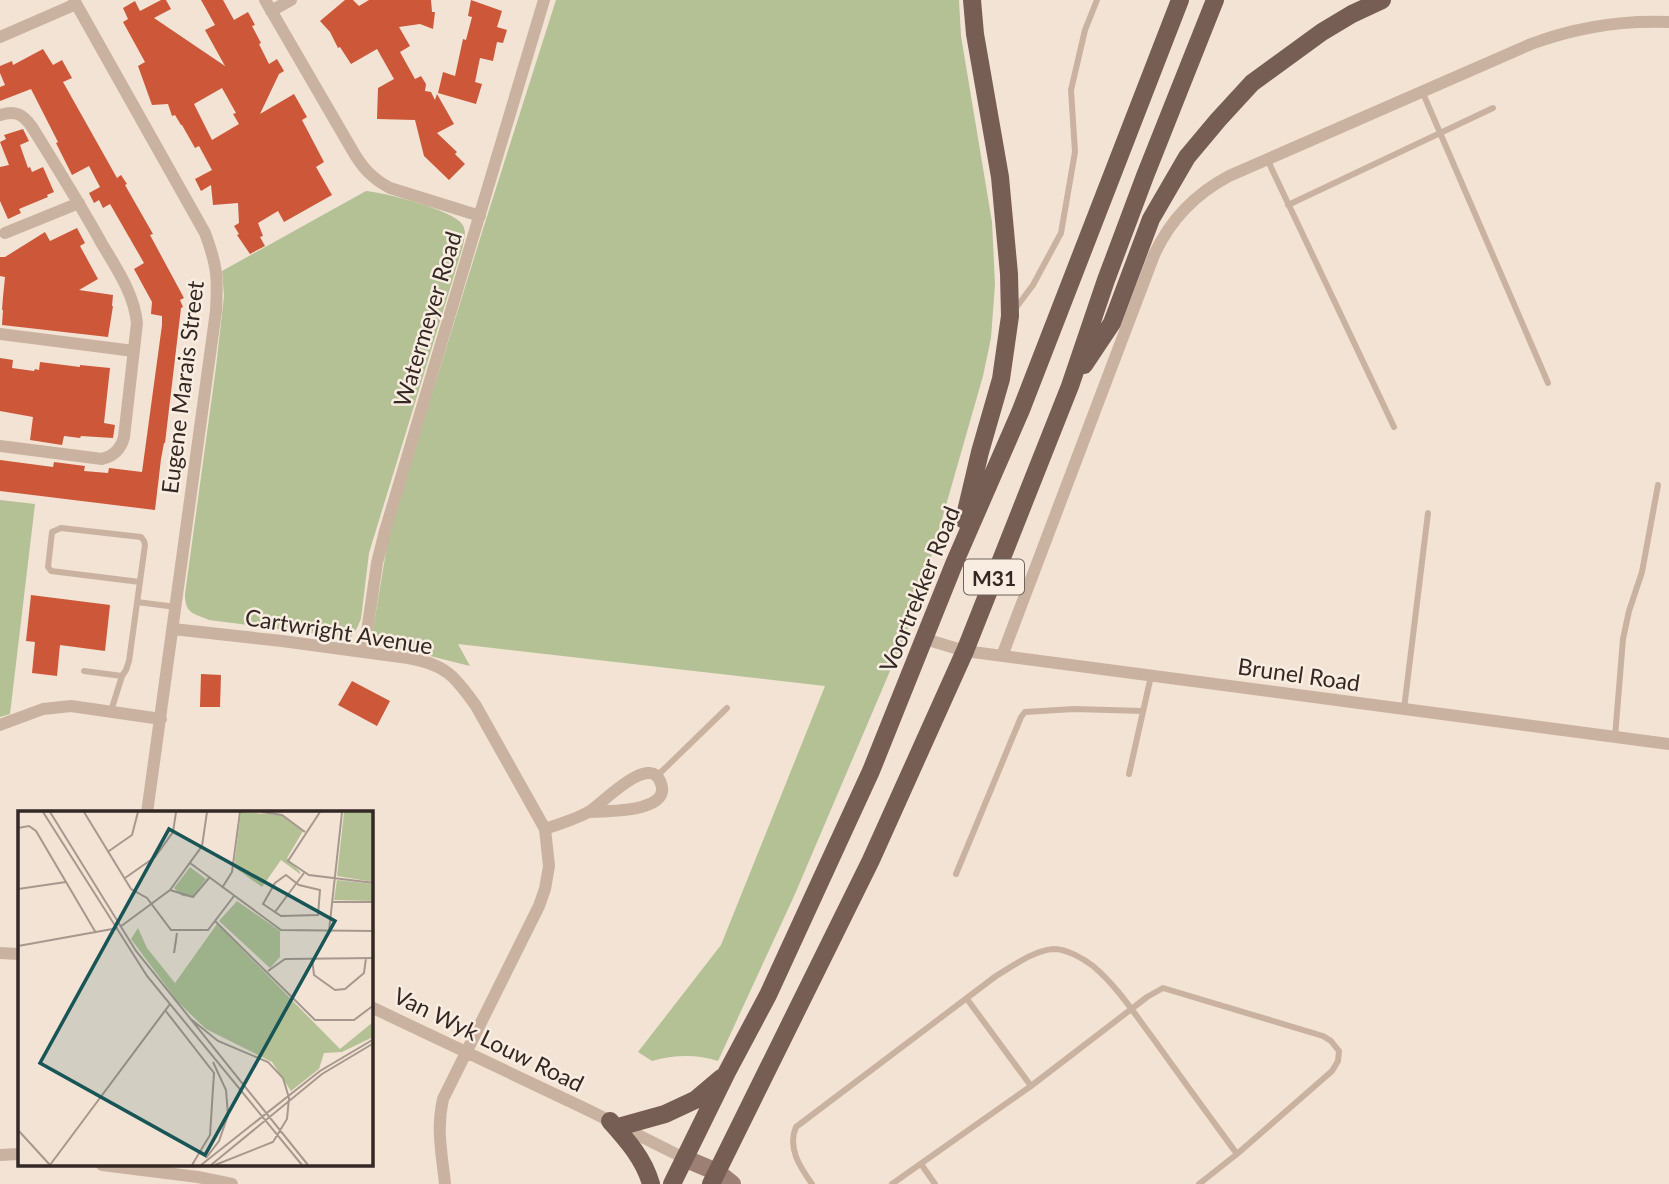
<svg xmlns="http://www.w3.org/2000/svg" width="1669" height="1184" viewBox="0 0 1669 1184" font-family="Lato,sans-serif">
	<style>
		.green { fill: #b4c195 }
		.building { fill: #cc5739; fill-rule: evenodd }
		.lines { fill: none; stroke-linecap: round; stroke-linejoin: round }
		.service { stroke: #cab2a1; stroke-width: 6 }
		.minor { stroke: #cab2a1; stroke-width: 12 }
		.secondary { stroke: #9d8073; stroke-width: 18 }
		.primary { stroke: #775e54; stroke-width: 18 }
		.labels { text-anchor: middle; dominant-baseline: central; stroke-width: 5; stroke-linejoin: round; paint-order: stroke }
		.shield { fill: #f9ede1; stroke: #6f635d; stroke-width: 2 }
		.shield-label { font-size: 21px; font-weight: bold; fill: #342824 }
		.street-label { font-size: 23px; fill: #342824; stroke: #f9ede1 }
		.inset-road { fill: none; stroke: #a6988e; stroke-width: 2 }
		.view { fill: #185556; fill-opacity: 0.15; stroke: #185556; stroke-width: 3.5 }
		.inset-edge { fill: none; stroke: #342824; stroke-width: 3.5 }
	</style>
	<rect width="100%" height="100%" fill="#f2e3d5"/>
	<path class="green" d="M 556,0 L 959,0 L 961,36 L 992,222 L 995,284 L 991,338 L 983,376 L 916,610 L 795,894 L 718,1061 C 696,1054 674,1055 652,1061 L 638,1052 L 721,945 L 825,686 L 458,644 L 470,666 L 382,644 L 375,638 L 373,630 L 389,533 L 483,229 Z
		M 366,191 C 383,192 453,210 462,224 C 467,230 464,239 463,246 L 369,553 L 361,619 L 357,628 L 351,637 L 342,637 L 209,620 C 193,613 185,614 185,594 L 216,367 L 224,296 L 222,271 Z
		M 0,500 L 35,504 L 10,714 L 0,717 Z"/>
	<path class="building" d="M 161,0 L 166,0 L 171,9 L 154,18 L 225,66 L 205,30 L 215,25 L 201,0 L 223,0 L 234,20 L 248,12 L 255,25 L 252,26 L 261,43 L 259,44 L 269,64 L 277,59 L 284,71 L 279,74 L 260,114 L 294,94 L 307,117 L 302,120 L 324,162 L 316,167 L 332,195 L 284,222 L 278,211 L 258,223 L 263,236 L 260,237 L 265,246 L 250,254 L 237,235 L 239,234 L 234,226 L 239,223 L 238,203 L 213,205 L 211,185 L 201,191 L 195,179 L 212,170 L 199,146 L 195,148 L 182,125 L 181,125 L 175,115 L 172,116 L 168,104 L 152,105 L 138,66 L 145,62 L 123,22 L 128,19 L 123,8 L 135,1 L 140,11 ZM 222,88 L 236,113 L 233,114 L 239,124 L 212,140 L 194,104 Z
		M 345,0 L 353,0 L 359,6 L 369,0 L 431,0 L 432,12 L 435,12 L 433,29 L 420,24 L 399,27 L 410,46 L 400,52 L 415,79 L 421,76 L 426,84 L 425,91 L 431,92 L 435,100 L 437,94 L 454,124 L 437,133 L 457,152 L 455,154 L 465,164 L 449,180 L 424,156 L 415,120 L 377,119 L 378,88 L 394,79 L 377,49 L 351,64 L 340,47 L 338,48 L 330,32 L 320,21 Z
		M 471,0 L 502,11 L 497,27 L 507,30 L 503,43 L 497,42 L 493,61 L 480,58 L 475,82 L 482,84 L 476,104 L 438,93 L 443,72 L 455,76 L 463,39 L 466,40 L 472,17 L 468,16 Z
		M 43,49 L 53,65 L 62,60 L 72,78 L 63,82 L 117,178 L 121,175 L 127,184 L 125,185 L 153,234 L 150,235 L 184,298 L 180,300 L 183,307 L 181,308 L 165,443 L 164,443 L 161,459 L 155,510 L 0,491 L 0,460 L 53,467 L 54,462 L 85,466 L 84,471 L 108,473 L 109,468 L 142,472 L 162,325 L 162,316 L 151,314 L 152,302 L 134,269 L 144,263 L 110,204 L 103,208 L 99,200 L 94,203 L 89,193 L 100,187 L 89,166 L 72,175 L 56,143 L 58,142 L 31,89 L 0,101 L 0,87 L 5,85 L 0,73 L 0,66 L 12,61 L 13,65 Z
		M 23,129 L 29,141 L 20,145 L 28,168 L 30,167 L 32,172 L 43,167 L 54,192 L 47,195 L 48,197 L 19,209 L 21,213 L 8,219 L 0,201 L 0,167 L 9,165 L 0,142 L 6,139 L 4,135 Z
		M 77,228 L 85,243 L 80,246 L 98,279 L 79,290 L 113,295 L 112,306 L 113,306 L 108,337 L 2,325 L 3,310 L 2,310 L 3,297 L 5,277 L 0,276 L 0,257 L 5,257 L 45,232 L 50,241 Z
		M 0,358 L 13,360 L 12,368 L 34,371 L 35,369 L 39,370 L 40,362 L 80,367 L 80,365 L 110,368 L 104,423 L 115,425 L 113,438 L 81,436 L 80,438 L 64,436 L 62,445 L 30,440 L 33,417 L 0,411 Z
		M 31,595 L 110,605 L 105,651 L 60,645 L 57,676 L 32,673 L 35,642 L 26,641 Z
		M 201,674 L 221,675 L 220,707 L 200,707 Z
		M 352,681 L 390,701 L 377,726 L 338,705 Z"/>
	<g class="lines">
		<path class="service" d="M 1422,91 L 1548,383
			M 1267,159 L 1394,427
			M 1288,205 L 1493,108
			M 1015,309 L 1033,285 L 1061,233 L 1075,152 L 1071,90 L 1085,30 L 1097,0
			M 137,602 L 176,607
			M 84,671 L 122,676
			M 1404,709 L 1428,513
			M 111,711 L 122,676 L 126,670 L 129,661 L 145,545 L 144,541 L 141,537 L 61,528 L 52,532 L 48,567 L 51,571 L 140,582
			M 1615,737 L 1623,639 L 1629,611 L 1642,572 L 1658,485
			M 1129,774 L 1151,676
			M 657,776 L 727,708
			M 956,874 L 1021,717 L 1025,712 L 1074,709 L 1143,711
			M 967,999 L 1031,1086
			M 921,1164 L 935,1184
			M 812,1184 C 800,1167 787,1148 796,1127 L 996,976 C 1013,966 1034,950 1054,949 C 1067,949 1084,959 1093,966 C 1118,987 1136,1016 1155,1041 C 1182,1079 1210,1117 1237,1154
			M 892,1184 L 1031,1086 L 1147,997 L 1163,988 L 1323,1036 L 1331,1041 L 1339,1051 L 1338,1061 L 1332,1071 L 1237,1154 L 1199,1184"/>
		<path class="minor" d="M 74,0 L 205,233 C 217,265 218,277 216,311 L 147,813
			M 265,0 L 351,148 C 361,166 371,178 390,188 L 480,216
			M 271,11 L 291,0
			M 0,37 L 76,4
			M 0,115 C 15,110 23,114 32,127 C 56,166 80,204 102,244 C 117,269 134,294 137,323 L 124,437 C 121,449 114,456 102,459 L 0,446
			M 5,233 L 79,203
			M 0,334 L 134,351
			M 173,629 L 282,641 L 408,658 C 445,664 455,676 476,706 L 545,829 L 549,866 L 545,889 L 539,906 L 443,1099 C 436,1130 442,1154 445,1184
			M 925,639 L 965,651 L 1669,744
			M 364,652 L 377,563 L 385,531 L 544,0
			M 1002,656 L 1154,255 C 1170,220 1195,194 1229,176 L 1531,44 C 1574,28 1623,20 1669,22
			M 0,725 L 43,709 L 71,706 L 161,719
			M 545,829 C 559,824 577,819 590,811 C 602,804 648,754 660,781 C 675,813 606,811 589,812
			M 0,953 L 19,954
			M 371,1007 L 588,1110 L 686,1159
			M 0,1155 L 19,1154
			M 102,1165 L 198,1177 L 232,1184"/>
		<path class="secondary" d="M 686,1159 L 717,1172 L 732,1184"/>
		<path class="primary" d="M 1084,365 L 1112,323 L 1151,219 L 1187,157 L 1218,120 L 1252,83 L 1322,32 L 1352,14 L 1382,0
			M 964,520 L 980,452 L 1001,379 L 1010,316 L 1009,274 L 1000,177 L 975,34 L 972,0
			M 610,1121 C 627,1140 644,1159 651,1184
			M 622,1126 L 665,1114 L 695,1100 L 721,1078
			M 672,1184 L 727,1072 L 768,995 L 871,771 L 954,564 L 1021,410 L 1180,0
			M 711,1184 L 871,860 L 965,651 L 1070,386 L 1106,280 L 1145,176 L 1215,0"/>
	</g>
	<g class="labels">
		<rect class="shield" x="964" y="559.5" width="60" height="35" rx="5"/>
		<g class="shield-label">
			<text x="994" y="577">M31</text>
		</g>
		<g class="street-label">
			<text transform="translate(427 319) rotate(-73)">Watermeyer Road</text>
			<text transform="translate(182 387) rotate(-83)">Eugene Marais Street</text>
			<text transform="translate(919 589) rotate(-68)">Voortrekker Road</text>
			<text transform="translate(339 631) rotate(9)">Cartwright Avenue</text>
			<text transform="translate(1299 674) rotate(8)">Brunel Road</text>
			<text transform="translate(489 1039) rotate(26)">Van Wyk Louw Road</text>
		</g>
	</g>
	<g transform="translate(18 811)">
		<rect width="355" height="355" fill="#f2e3d5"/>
		<path d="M 223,1 L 263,4 L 285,20 L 269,47 L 282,61 L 282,63 L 263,49 L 244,76 L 216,56 ZM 326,1 L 355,1 L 355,71 L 319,65 ZM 172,56 L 188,68 L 174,86 L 164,85 L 156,77 ZM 319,69 L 355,73 L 355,90 L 316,89 ZM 219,90 L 262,120 L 262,146 L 252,157 L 201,110 ZM 199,113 L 322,238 L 355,211 L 355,226 L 324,241 L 306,242 L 301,258 L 273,280 L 254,251 L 188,218 L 160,191 L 113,128 L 120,117 L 129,137 L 157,172 Z" fill="#b4c195"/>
		<path class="inset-road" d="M 25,1 L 129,165 L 284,354M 32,1 L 118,140 L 290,354M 66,1 L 113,78 L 129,87 L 153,119 L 190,119 L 216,85M 244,1 L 264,4 L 287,21M 302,1 L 270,50 L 291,64 L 356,72M 0,17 L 11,15 L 18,20 L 78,122M 91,40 L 114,24 L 120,1M 172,52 L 263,119 L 356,120M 268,64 L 281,74 L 302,79 L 300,104 L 263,105 L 245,93 L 257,72 ZM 107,67 L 137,46 L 155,21 L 158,1M 204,77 L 214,61 L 222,1M 0,78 L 48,71M 152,79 L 175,86 L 191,67M 314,91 L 356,91M 257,101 L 286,62M 197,110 L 297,209 L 336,209 L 356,194M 102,116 L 152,79 L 184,35 L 189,1M 311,120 L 324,1M 158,129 L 156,142 L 159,122M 0,135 L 100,117M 294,147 L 296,164 L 317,179 L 327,178 L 346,162 L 348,147M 250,160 L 267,148 L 356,147M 147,199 L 196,262 L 192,324 L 174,354M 174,209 L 200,230 L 250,251 L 265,267 L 271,287 L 269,308 L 255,331 L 197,354M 0,319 L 32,354M 188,347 L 201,330 L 210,304 L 208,279 L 195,251M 32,354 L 152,193M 183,354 L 302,260 L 356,228M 193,354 L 304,263 L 356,232"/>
		<path class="view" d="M 151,18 L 317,110 L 187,344 L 22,252 Z"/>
		<rect width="355" height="355" class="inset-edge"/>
	</g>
</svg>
